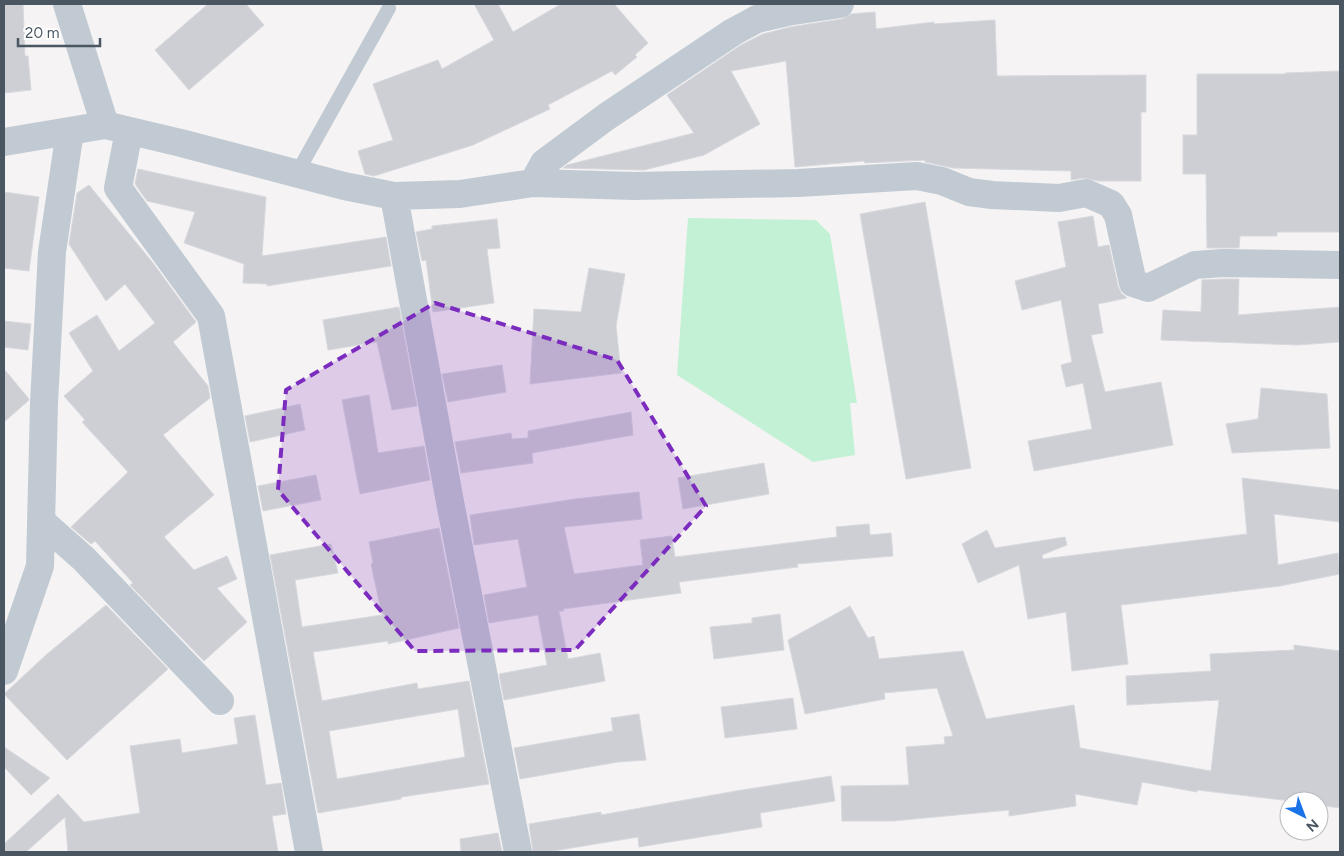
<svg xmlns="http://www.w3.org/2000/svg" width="1344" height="856" viewBox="0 0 1344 856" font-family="Figtree,sans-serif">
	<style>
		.green { fill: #c3f1d5 }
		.building { fill: #cdcfd5; stroke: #d7d9de; fill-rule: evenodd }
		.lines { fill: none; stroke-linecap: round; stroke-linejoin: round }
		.lane { stroke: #c1cad2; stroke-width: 14 }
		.street { stroke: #c1cad2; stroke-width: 28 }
		.marked { fill: #7b2cbf; fill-opacity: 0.2; stroke: #7b2cbf; stroke-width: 4; stroke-dasharray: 10 6; stroke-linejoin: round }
	</style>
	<rect width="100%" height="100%" fill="#f5f3f3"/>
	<path class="green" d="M 688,218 L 816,220 L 830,234 L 857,403 L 850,403 L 855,455 L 813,462 L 677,375 Z"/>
	<path class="building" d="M 4,4 L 23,4 L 25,56 L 28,56 L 31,90 L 4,93 Z
		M 208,4 L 246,4 L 264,25 L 189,90 L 155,50 Z
		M 474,4 L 498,4 L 513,32 L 561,4 L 614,4 L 648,43 L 635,55 L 637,57 L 615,75 L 612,71 L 548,105 L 550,109 L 473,145 L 374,176 L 365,174 L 358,151 L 393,140 L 373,84 L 438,60 L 442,69 L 494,40 Z
		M 875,12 L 876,29 L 934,22 L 934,24 L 995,20 L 997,76 L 1146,75 L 1146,112 L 1141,112 L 1141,181 L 1098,181 L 1084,178 L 1071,180 L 1071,171 L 953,168 L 925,162 L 925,160 L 865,163 L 864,161 L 795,167 L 786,61 L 731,71 L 760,124 L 704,155 L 644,170 L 563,168 L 567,165 L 694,133 L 667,95 L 741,45 L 763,34 L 790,27 L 842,19 L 851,14 Z
		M 1340,71 L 1340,232 L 1277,232 L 1277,236 L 1240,236 L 1239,248 L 1207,248 L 1206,174 L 1183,174 L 1183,135 L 1197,135 L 1197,74 L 1285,74 L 1285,73 Z
		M 138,169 L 266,197 L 262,256 L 386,237 L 391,266 L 267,286 L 267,284 L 243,283 L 244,264 L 184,243 L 195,212 L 147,201 L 135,184 Z
		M 89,185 L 153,263 L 196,322 L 173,342 L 208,386 L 210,398 L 163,435 L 214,495 L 164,537 L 194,570 L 227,556 L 237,579 L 217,588 L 247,622 L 204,661 L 130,585 L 133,583 L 95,541 L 91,544 L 71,527 L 128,472 L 82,422 L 85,420 L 64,396 L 93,371 L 69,333 L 97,315 L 119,351 L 155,323 L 125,284 L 106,301 L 69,244 L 77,193 Z
		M 4,192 L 39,197 L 29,271 L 4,268 Z
		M 925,202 L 971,468 L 906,479 L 860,214 Z
		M 1093,216 L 1098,247 L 1109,245 L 1118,286 L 1121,293 L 1127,298 L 1098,304 L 1103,333 L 1091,335 L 1105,392 L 1161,382 L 1173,445 L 1034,471 L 1028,441 L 1092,429 L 1083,383 L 1066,387 L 1061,365 L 1072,362 L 1061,300 L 1022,310 L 1015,281 L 1066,267 L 1058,222 Z
		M 497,219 L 500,248 L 487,249 L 494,303 L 433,312 L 426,260 L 422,261 L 416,232 L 432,229 L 432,226 Z
		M 589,268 L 625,274 L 616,326 L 621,373 L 530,384 L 534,309 L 581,312 Z
		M 1223,279 L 1239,279 L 1238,315 L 1340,307 L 1340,342 L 1297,345 L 1161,340 L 1163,310 L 1201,312 L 1202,280 Z
		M 399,307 L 417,406 L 392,410 L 377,342 L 328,350 L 323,320 Z
		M 4,321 L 31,324 L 28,350 L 4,347 Z
		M 502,365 L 506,392 L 448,402 L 442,374 Z
		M 4,369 L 29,399 L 28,401 L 4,422 Z
		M 1261,388 L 1327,394 L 1330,448 L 1232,453 L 1226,424 L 1258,419 Z
		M 369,395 L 378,453 L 424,446 L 430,480 L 360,494 L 342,400 Z
		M 300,404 L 305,430 L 250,442 L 245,416 Z
		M 631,412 L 633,435 L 532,453 L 533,463 L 461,473 L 455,442 L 511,433 L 512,439 L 528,438 L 528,431 Z
		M 764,463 L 769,494 L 683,509 L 678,478 Z
		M 316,475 L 321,500 L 263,511 L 258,486 Z
		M 1242,478 L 1340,490 L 1340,522 L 1274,514 L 1278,565 L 1338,553 L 1340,574 L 1280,586 L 1121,605 L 1128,664 L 1072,671 L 1066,612 L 1028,619 L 1019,565 L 978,583 L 962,544 L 987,530 L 995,548 L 1065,537 L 1067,545 L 1042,555 L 1043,559 L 1247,534 Z
		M 639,492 L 642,519 L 564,527 L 574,574 L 643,565 L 640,540 L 672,536 L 675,557 L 837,537 L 836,527 L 869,524 L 870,535 L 891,533 L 893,556 L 797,564 L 798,567 L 679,582 L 681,593 L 563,609 L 564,611 L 559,611 L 568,659 L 600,653 L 605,681 L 504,700 L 499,674 L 547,665 L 538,615 L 489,623 L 484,595 L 527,587 L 518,539 L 474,545 L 470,515 L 575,499 Z
		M 439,528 L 459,628 L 388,644 L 388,641 L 313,652 L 322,701 L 417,683 L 418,689 L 469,681 L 489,784 L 401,797 L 401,799 L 318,813 L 270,555 L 331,544 L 338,573 L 295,580 L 302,627 L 382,615 L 371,564 L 373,563 L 369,542 ZM 458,709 L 465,757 L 337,779 L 329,731 Z
		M 106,605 L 168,669 L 67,760 L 4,694 L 46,655 Z
		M 850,606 L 868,638 L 874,636 L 879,659 L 963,651 L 986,719 L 1074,705 L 1080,748 L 1211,771 L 1219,700 L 1127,705 L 1126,676 L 1211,671 L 1210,654 L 1294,650 L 1294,645 L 1340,651 L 1340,808 L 1319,805 L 1319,801 L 1291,801 L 1197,790 L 1197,792 L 1142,782 L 1137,805 L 1075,794 L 1076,806 L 1009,816 L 1009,810 L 893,821 L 842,821 L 841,786 L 909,785 L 906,747 L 945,744 L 944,737 L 953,736 L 937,688 L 884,693 L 885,699 L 805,714 L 788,640 Z
		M 780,614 L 784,650 L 714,659 L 710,627 L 752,623 L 752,618 Z
		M 793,698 L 797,729 L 725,738 L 721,707 Z
		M 639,714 L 646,760 L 618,762 L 520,779 L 514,748 L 613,731 L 611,718 Z
		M 255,715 L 266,785 L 281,783 L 286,814 L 272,816 L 278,852 L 68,852 L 65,817 L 26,852 L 4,852 L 4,844 L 58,794 L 84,822 L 140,813 L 130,746 L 180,739 L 182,753 L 238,744 L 234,718 Z
		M 4,747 L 50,778 L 31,795 L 4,767 Z
		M 831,776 L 835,801 L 760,813 L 762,827 L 639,847 L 638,837 L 547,852 L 533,852 L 529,824 L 601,812 L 601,815 L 736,791 Z
		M 498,833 L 502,852 L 461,852 L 460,839 Z"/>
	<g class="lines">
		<path class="lane" d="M 297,173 L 389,8"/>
		<path class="street" d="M 67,4 L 105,125
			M 129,131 L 118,188 L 211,316 L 309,852
			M 4,142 L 105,125 L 181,143 L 344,186 L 394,196 L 460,194 L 533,183 L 634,186 L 798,183 L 917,176 L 942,181 L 969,192 L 992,195 L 1059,198 L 1086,193 L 1111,204 L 1118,215 L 1133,283 L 1148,288 L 1195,265 L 1223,263 L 1340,265
			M 533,183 L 544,163 L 606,117 L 733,32 L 757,19 L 787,12 L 840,4
			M 394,196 L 450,502 L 518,852
			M 41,521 L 84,559 L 220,701
			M 4,671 L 40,566 L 44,403 L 52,252 L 70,131"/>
	</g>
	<path class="marked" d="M 435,303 L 617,360 L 706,506 L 575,650 L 415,651 L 278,490 L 286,390 Z"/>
	<rect width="1344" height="856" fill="none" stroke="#4a5661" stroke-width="10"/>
	<g transform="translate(1304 816) rotate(138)"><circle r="24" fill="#ffffff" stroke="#b7bbc0"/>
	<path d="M0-4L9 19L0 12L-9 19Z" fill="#1a73e8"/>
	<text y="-8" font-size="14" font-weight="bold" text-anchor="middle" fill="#4a5661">N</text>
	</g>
	<path d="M18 38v8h82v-8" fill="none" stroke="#4a5661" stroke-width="2.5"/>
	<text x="25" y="38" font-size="15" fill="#4a5661" stroke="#ffffff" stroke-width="4" paint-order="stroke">20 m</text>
</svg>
